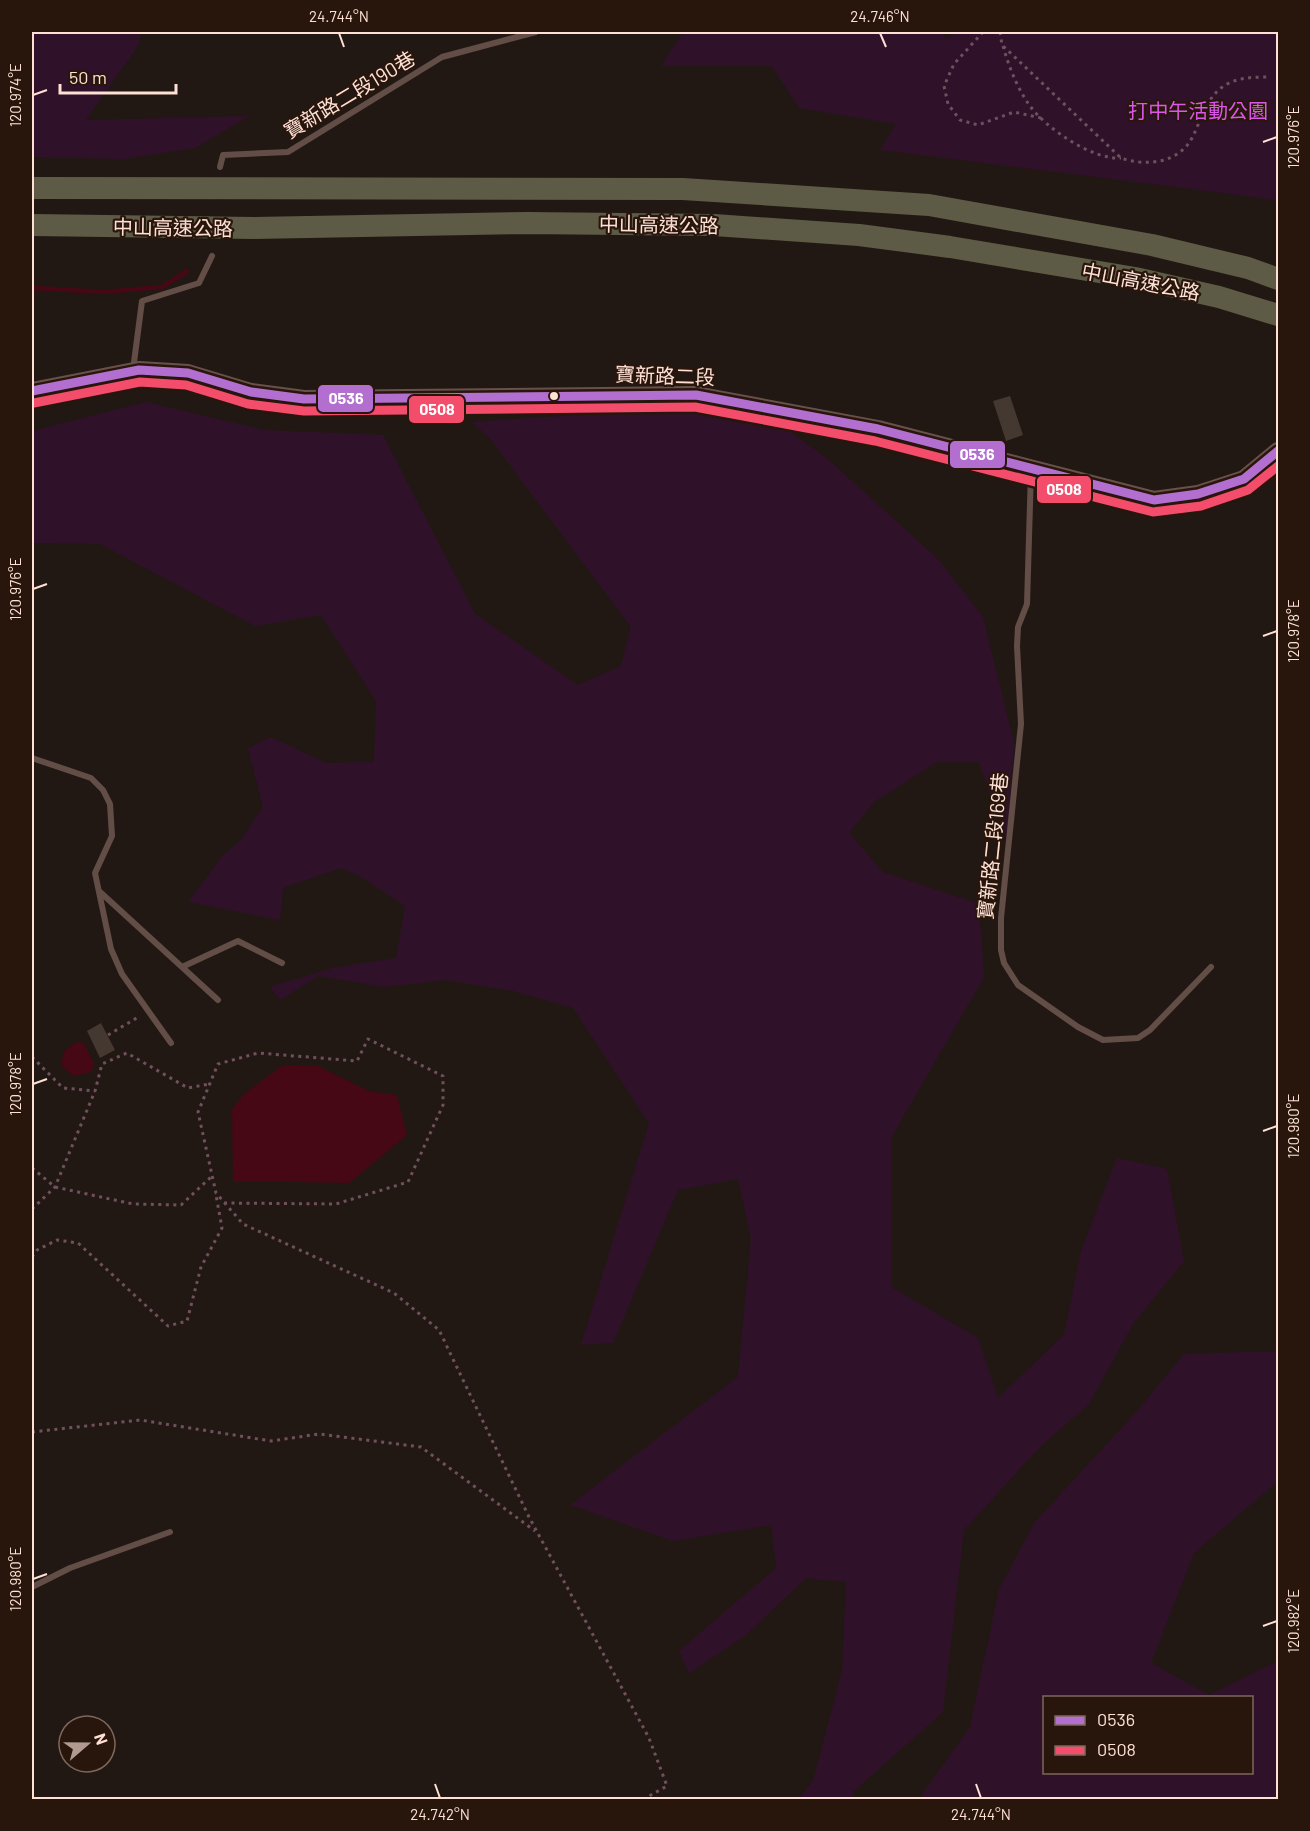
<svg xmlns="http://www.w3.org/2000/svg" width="1310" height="1831" viewBox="0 0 1310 1831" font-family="Barlow,'Noto Sans TC',sans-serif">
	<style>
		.green { fill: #30112a; fill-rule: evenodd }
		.water { fill: #450814 }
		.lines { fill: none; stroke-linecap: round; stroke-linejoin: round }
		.stream { stroke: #450814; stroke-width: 4.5 }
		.building { fill: #443831 }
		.path { stroke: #71505e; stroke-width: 3; stroke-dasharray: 3 4.5; stroke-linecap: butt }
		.lane { stroke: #634d47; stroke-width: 6 }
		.secondary { stroke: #69514a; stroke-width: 18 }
		.highway { stroke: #5d5b45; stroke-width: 22 }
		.bus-1-casing { stroke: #28160d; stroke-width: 14 }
		.bus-2-casing { stroke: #28160d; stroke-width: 14 }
		.bus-1 { stroke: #b36fd0; stroke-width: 9 }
		.bus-2 { stroke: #f44d6c; stroke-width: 9 }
		.ticks { fill: none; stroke: #ffe0d4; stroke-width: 2 }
		.bus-dot { fill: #ffe0d4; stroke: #28160d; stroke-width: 2 }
		.labels { text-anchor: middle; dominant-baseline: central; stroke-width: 4.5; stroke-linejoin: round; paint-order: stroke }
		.street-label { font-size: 20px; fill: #ffe0d4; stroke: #28160d }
		.park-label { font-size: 20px; fill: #dc56ea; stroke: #28160d }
		.line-badge { stroke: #28160d; stroke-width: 2 }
		.badge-label { font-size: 16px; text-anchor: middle; font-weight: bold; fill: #fff }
		.neatline { fill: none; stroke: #ffe0d4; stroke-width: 2 }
		.ticks-label { font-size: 15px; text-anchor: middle; fill: #ffe0d4 }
	</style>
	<rect width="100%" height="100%" fill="#221813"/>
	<path class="green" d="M 32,32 L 140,32 L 140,43 L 86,120 L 249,116 L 195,148 L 124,159 L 32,157 Z
		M 683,32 L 940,32 L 948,39 L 953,32 L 1278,32 L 1278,200 L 880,150 L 896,124 L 799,108 L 772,66 L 661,66 Z
		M 146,402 L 264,430 L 383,435 L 475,614 L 578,685 L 621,666 L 631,627 L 492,441 L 472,422 L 698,407 L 784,427 L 830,461 L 938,559 L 983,617 L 1014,743 L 1007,842 L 979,762 L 937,762 L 874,802 L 849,833 L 883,872 L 979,904 L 984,977 L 891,1138 L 891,1287 L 978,1338 L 998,1398 L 1064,1335 L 1081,1251 L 1117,1158 L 1167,1169 L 1184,1261 L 1133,1324 L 1089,1404 L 1041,1446 L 964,1530 L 943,1712 L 853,1792 L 855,1799 L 798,1799 L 813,1781 L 842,1671 L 846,1582 L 806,1578 L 745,1636 L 689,1673 L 679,1651 L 776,1568 L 771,1525 L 673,1541 L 570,1505 L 738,1377 L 751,1238 L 738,1179 L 678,1190 L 613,1343 L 581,1345 L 649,1123 L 573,1008 L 513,991 L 445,980 L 385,987 L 318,976 L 280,1000 L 270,987 L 332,968 L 396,958 L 405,906 L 360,876 L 341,868 L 283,888 L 280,920 L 188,902 L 223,855 L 240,841 L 263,807 L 248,748 L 271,737 L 326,763 L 374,762 L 376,701 L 321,615 L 255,626 L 100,544 L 32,543 L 32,431 Z
		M 1278,1351 L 1278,1481 L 1194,1553 L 1151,1663 L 1209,1695 L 1278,1661 L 1278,1799 L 919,1799 L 970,1727 L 999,1589 L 1035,1522 L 1139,1409 L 1184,1354 ZM 1044,1698 L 1252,1698 L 1252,1772 L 1044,1772 Z"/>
	<path class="water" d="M 79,1042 L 84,1043 L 94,1064 L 91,1072 L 73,1076 L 62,1066 C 61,1054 66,1045 79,1042 Z
		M 283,1065 L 318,1066 L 369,1091 L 397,1095 L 407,1135 L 349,1183 L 233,1181 L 232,1109 L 244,1094 Z"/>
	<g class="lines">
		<path class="stream" d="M 32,293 L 34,288 L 104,292 L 162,287 L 187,271"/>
	</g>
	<path class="building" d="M 1010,396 L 1023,435 L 1006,441 L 993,401 Z
		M 101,1023 L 115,1050 L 100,1058 L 87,1031 Z"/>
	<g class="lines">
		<path class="path" d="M 983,32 L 954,64 L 944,86 L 948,104 L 960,120 L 978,125 L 1014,112 L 1041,118
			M 1000,32 L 1002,45 L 1121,158 C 1147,167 1180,163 1193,136 C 1201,120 1206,100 1221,88 C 1235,77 1254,77 1270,77
			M 1003,46 C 1009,67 1017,88 1030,106 C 1046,128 1092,160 1121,158
			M 108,1035 L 140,1016
			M 32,1057 L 63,1088 L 95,1091
			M 32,1168 L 55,1187 L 133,1204 L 181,1205 L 211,1177
			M 224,1203 L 336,1204 L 408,1182 L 443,1105 L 443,1076 L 368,1039 L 357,1061 L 258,1053 L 218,1064 L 198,1112 L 216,1193 L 243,1224 L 394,1293 L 439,1330 L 529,1517 L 649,1738 L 667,1786 L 642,1800
			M 32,1209 L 55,1187 L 95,1091 L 102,1064 L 127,1053 L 188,1088 L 209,1084
			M 32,1257 L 37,1250 L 57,1240 L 78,1243 L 168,1326 L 187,1321 L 201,1267 L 222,1228 L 216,1195
			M 32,1432 L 140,1420 L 271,1441 L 319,1434 L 421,1447 L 535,1531"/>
		<path class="lane" d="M 220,167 L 223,155 L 288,152 L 442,57 L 536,32
			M 133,370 L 142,301 L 199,283 L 212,256
			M 1031,471 L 1027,604 L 1018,627 L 1017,646 L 1021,724 L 1001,918 L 1001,950 L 1004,963 L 1018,985 L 1078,1027 L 1103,1040 L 1138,1038 L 1150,1030 L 1211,967
			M 32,758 L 91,778 L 103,790 L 110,804 L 112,836 L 95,873 L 111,949 L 122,974 L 171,1043
			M 99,891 L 218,1000
			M 182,967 L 238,941 L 282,963
			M 32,1587 L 70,1568 L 170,1532"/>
		<path class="secondary" d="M 32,391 L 139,370 L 188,373 L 251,392 L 304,399 L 696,395 L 878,429 L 1154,500 L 1198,494 L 1244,479 L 1278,451"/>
		<path class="highway" d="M 32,188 L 683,189 L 929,205 L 1152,245 L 1248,268 L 1278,279
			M 32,225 L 254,228 L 528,223 L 714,225 L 859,235 L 950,247 L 1135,278 L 1219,297 L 1278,315"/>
		<defs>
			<path id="bus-1" d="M 32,391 L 139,370 L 188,373 L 251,392 L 304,399 L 696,395 L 878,429 L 1154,500 L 1198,494 L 1244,479 L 1278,451"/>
			<path id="bus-2" d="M 34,403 L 140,382 L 186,385 L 248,404 L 304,411 L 695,407 L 875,441 L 1153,512 L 1201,506 L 1248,490 L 1278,466"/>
		</defs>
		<use href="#bus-1" class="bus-1-casing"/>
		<use href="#bus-2" class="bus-2-casing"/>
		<use href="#bus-1" class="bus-1"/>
		<use href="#bus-2" class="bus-2"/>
	</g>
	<path class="ticks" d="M 339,33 L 344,47M 880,33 L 886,47M 33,95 L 47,90M 1263,142 L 1277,137M 33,589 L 47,584M 1263,636 L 1277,631M 33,1084 L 47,1079M 1263,1131 L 1277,1126M 33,1579 L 47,1574M 1263,1626 L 1277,1621M 435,1784 L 440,1798M 976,1784 L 981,1798"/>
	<circle class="bus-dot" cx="554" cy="396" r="5"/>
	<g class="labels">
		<g class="street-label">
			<text transform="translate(349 94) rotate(-31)">寶新路二段190巷</text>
			<text transform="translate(659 224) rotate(1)">中山高速公路</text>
			<text transform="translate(173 227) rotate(1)">中山高速公路</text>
			<text transform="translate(1141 281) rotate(11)">中山高速公路</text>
			<text transform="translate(665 375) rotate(2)">寶新路二段</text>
			<text transform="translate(992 846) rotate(-84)">寶新路二段169巷</text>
		</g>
		<g class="park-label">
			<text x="1198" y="110">打中午活動公園</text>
		</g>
	</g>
	<g class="line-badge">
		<rect x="317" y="384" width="57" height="29" rx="6" fill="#b36fd0"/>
		<rect x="408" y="395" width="57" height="29" rx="6" fill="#f44d6c"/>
		<rect x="949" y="440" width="57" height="29" rx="6" fill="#b36fd0"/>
		<rect x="1036" y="475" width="56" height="29" rx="6" fill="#f44d6c"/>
	</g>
	<g class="badge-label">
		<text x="346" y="404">0536</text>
		<text x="437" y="415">0508</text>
		<text x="977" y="460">0536</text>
		<text x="1064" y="495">0508</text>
	</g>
	<rect width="1310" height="1831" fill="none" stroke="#28160d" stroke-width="66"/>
	<rect x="1043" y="1696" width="210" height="78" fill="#28160d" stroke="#7e675d" stroke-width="1.5"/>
	<rect x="1055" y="1716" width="30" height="9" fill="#b36fd0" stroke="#7e675d" stroke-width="1.5"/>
	<text x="1097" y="1726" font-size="18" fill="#ffe0d4">0536</text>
	<rect x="1055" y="1746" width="30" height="9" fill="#f44d6c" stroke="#7e675d" stroke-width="1.5"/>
	<text x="1097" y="1756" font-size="18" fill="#ffe0d4">0508</text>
	<g transform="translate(87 1744) rotate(70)"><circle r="28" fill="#28160d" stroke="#7e675d" stroke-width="1.5"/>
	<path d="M0-4.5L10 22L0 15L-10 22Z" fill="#b29a90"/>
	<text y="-9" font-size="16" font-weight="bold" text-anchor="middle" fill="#ffe0d4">N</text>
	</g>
	<path d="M60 84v9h116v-9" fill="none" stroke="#ffe0d4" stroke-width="3"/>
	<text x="69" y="84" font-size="18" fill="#ffe0d4" stroke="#28160d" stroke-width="4.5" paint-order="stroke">50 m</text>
	<rect x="33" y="33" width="1244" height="1765" class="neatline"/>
	<g class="ticks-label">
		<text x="339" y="22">24.744°N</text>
		<text x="880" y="22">24.746°N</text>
		<text transform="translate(16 95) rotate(-90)" y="5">120.974°E</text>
		<text transform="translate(1294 137) rotate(-90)" y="5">120.976°E</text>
		<text transform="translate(16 589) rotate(-90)" y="5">120.976°E</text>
		<text transform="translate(1294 631) rotate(-90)" y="5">120.978°E</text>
		<text transform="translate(16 1084) rotate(-90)" y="5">120.978°E</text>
		<text transform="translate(1294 1126) rotate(-90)" y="5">120.980°E</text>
		<text transform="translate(16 1579) rotate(-90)" y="5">120.980°E</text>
		<text transform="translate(1294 1621) rotate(-90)" y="5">120.982°E</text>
		<text x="440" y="1820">24.742°N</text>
		<text x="981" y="1820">24.744°N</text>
	</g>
</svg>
